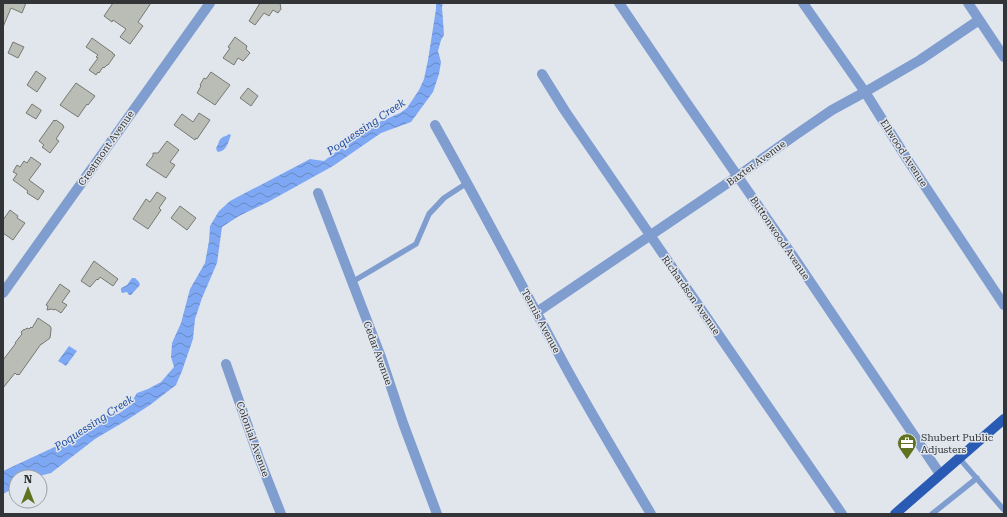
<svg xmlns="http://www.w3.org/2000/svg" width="1007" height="517" viewBox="0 0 1007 517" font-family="'Roboto Serif',serif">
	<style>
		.water { fill: url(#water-waves) }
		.building { fill: #babdb5; stroke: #777972 }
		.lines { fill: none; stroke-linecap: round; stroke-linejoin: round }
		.lane { stroke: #809dcf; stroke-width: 5.5 }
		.street { stroke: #809dcf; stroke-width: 10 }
		.primary { stroke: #2a5bb4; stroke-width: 10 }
		.labels { text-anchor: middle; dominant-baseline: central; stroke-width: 3; stroke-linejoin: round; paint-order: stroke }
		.street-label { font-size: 10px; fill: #323437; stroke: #e1e6ed }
		.poi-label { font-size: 10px; fill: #323437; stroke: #e1e6ed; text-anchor: start }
		.water-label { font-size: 11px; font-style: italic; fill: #1e4ca3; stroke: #e1e6ed }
	</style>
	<defs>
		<pattern id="water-waves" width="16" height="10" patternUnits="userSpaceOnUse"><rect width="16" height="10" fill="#7ea8f3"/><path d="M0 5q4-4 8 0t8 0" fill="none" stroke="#688ac6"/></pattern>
	</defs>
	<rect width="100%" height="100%" fill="#e1e6ed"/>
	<path class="water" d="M 436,3 L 443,3 L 442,7 L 444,35 L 441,40 L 438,51 L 441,62 L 439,74 L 433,92 L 411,122 L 381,133 L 333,166 L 268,202 L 239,216 L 222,227 L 217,263 L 202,298 L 195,319 L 193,339 L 182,371 L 176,385 L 150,405 L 127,420 L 95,439 L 51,473 L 36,477 L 16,477 L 16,487 L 3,494 L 3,471 L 61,444 L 81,429 L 101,416 L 118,414 L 128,407 L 137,393 L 148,389 L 161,382 L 174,367 L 171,357 L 172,343 L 181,323 L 190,289 L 205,263 L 209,241 L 210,226 L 219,211 L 230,201 L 310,159 L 324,161 L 370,126 L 400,113 L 407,108 L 419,90 L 424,79 L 428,60 L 436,9 Z
		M 229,134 L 231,135 C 228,142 227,151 218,152 L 217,151 L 216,148 C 220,142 218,138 226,136 Z
		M 132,278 L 135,278 L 139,282 L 140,285 L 131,295 L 129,295 L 127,292 L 122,293 L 121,291 L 121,288 L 127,285 Z
		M 69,346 L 77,351 L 66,366 L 58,361 Z"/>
	<path class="building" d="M 3,3 L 26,3 L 22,13 L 11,8 L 3,27 Z
		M 113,3 L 151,3 L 138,22 L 143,26 L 130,44 L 120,37 L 126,29 L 113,20 L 112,22 L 104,16 Z
		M 260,3 L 280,3 L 281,9 L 278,13 L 273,10 L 269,16 L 264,13 L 255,25 L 249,21 Z
		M 235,37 L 247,46 L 246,49 L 250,53 L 244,60 L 243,61 L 238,58 L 234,65 L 223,58 L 230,48 L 228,47 Z
		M 92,38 L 113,53 L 113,54 L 115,55 L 108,65 L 107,65 L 104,68 L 103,67 L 99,73 L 98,72 L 96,75 L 89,70 L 98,58 L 96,57 L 98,55 L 86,47 Z
		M 13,42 L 24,47 L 18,58 L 8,53 Z
		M 36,71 L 46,78 L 37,92 L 27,85 Z
		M 211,72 L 230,85 L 215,105 L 197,93 L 201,86 L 200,85 L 204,78 L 206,79 Z
		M 76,83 L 95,96 L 88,105 L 87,104 L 78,117 L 60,105 Z
		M 248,88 L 258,96 L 251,106 L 240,98 Z
		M 32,104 L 41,110 L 41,111 L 36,119 L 26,113 Z
		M 199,113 L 210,120 L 197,139 L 196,138 L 195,140 L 174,125 L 182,114 L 193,122 Z
		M 54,120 L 55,121 L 56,120 L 63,125 L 63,126 L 64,127 L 56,139 L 59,141 L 50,153 L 42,147 L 44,145 L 39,141 Z
		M 167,141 L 179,150 L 170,162 L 175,165 L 166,178 L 146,165 L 153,156 L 153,153 L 158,153 Z
		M 31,157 L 41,164 L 29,180 L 44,191 L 38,200 L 27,193 L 28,191 L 24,188 L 13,180 L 17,174 L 13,172 L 17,165 L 20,167 L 24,161 L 27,163 Z
		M 157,192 L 166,198 L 159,208 L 161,210 L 148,229 L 133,219 L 146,199 L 150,202 Z
		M 180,206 L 196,218 L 187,230 L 171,218 Z
		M 10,210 L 18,216 L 17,218 L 25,223 L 13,240 L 3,233 L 3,220 Z
		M 94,261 L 118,279 L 113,286 L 100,277 L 98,280 L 97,279 L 90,287 L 81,281 Z
		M 60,284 L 70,291 L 62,302 L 67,305 L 61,313 L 55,309 L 54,310 L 52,309 L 47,310 L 48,306 L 46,305 Z
		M 38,318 L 50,326 L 51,328 L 51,330 L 50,338 L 42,344 L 41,344 L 19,375 L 18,374 L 17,375 L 15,373 L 3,388 L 3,360 L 16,343 L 15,343 L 22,334 L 21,332 L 23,330 L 26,329 L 27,328 L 29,329 L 31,327 L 32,328 Z"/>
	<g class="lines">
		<path class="lane" d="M 352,282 L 416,244 L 429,214 L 444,198 L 467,183
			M 959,458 L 1004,510
			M 932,514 L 977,478"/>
		<path class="street" d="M 619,3 L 684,99 L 795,259 L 940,474
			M 803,3 L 865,92 L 907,159 L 1004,305
			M 968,3 L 1004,57
			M 542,74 L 565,111 L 650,235 L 842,514
			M 435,125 C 481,207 524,290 569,373 C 595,420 623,467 651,514
			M 318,193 L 381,357 L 403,423 L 437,514
			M 3,293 L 210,3
			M 537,312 L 738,176 L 794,136 L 832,110 L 865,92 L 920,60 L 979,20
			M 226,364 L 259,458 L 281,514"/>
		<path class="primary" d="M 895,514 L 1004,419"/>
	</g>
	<defs>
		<symbol id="office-pin" viewBox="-11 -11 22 30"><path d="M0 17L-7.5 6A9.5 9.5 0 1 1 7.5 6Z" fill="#60711f" stroke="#e1e6ed"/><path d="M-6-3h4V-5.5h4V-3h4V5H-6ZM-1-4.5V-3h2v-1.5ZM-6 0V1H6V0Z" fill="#fff"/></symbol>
	</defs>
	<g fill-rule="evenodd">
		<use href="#office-pin" x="896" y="432" width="22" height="30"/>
	</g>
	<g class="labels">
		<g class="street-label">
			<text transform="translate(106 148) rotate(-55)">Crestmont Avenue</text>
			<text transform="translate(904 153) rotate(57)">Ellwood Avenue</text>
			<text transform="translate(756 163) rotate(-36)">Baxter Avenue</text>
			<text transform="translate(780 238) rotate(56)">Buttonwood Avenue</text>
			<text transform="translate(691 295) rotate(55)">Richardson Avenue</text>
			<text transform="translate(541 321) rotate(62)">Tennis Avenue</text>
			<text transform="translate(378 353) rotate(70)">Cedar Avenue</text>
			<text transform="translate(253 439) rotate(70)">Colonial Avenue</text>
		</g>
		<g class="poi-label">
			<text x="921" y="437">Shubert Public<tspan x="921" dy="12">Adjusters</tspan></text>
		</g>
		<g class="water-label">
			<text transform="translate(366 127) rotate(-34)">Poquessing Creek</text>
			<text transform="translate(94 423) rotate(-33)">Poquessing Creek</text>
		</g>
	</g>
	<rect width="1007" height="517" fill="none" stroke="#323437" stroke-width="8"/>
	<g transform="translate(28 489)"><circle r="19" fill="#e1e6ed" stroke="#9b9fa4"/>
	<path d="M0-3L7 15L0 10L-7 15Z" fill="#60711f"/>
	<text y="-6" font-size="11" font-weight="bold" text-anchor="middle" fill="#323437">N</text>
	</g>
</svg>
